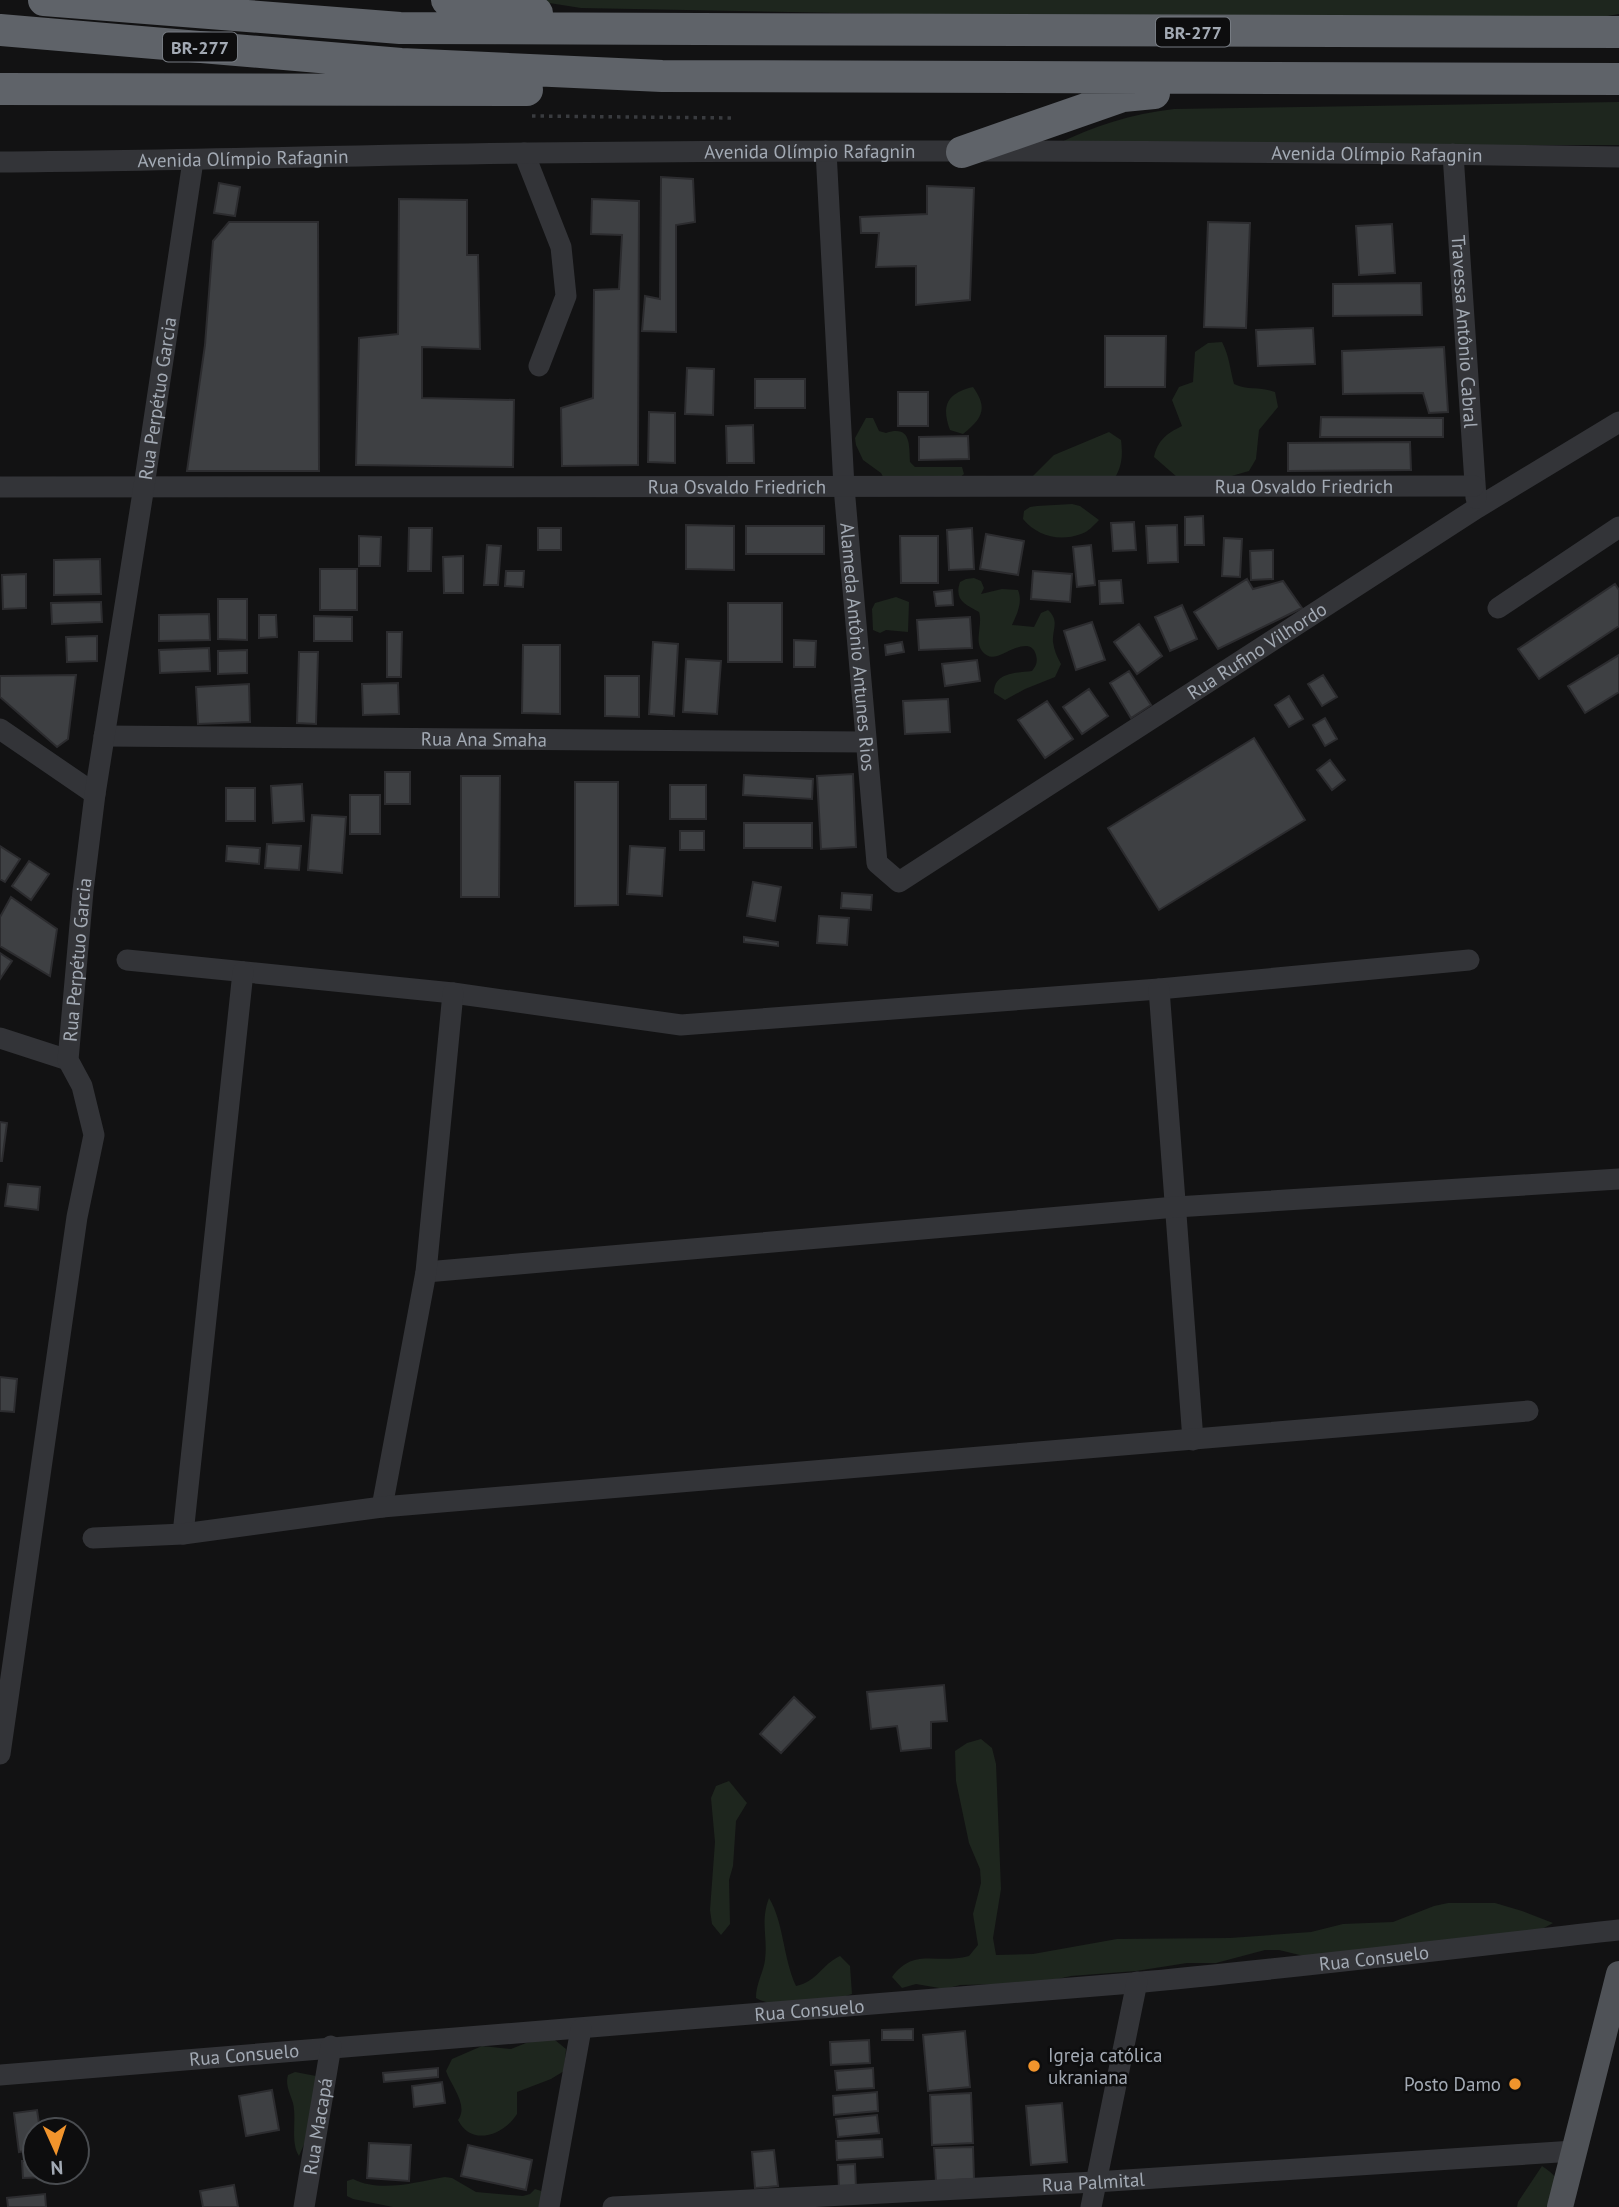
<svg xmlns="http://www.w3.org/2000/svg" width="1619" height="2207" viewBox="0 0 1619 2207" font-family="'PT Sans',sans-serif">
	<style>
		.green { fill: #1e261e }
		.building { fill: #3e4043; stroke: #2c2c2f; stroke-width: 2 }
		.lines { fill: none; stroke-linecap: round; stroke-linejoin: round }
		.path { stroke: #393b3f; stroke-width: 3.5; stroke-dasharray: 3.5 5; stroke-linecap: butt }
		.minor { stroke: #333438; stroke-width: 21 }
		.major { stroke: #4f5257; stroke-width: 26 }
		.highway { stroke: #5f6369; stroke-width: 32 }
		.poi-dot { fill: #f1942c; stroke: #0d0d0e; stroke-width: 2.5 }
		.labels { text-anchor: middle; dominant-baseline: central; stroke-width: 5; stroke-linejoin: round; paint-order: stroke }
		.shield { fill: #0d0d0e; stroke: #767b82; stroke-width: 2 }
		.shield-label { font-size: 18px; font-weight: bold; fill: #a3aab4 }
		.street-label { font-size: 19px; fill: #a3aab4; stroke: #0d0d0e }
		.poi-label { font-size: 19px; fill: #a3aab4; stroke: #0d0d0e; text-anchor: start }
	</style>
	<rect width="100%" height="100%" fill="#121213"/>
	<path class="green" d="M 530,0 L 1619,0 L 1619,14 L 1590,19 L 894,14 L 581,8 Z
		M 1619,102 L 1619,145 L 1055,145 C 1094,126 1131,114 1174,109 Z
		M 1222,342 C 1229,355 1230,369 1234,384 C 1249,391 1259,386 1275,392 L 1278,407 L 1259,430 L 1256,459 L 1249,471 L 1207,483 L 1177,477 L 1154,457 C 1158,440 1166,434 1182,426 L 1172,400 L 1179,387 L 1193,382 L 1195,352 L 1208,343 Z
		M 973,387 C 988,408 983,418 963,434 L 950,430 C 941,406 947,393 973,387 Z
		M 866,418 L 873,418 L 879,431 L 886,433 C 911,425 909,444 910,462 L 915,467 L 962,467 L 964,474 L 958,479 L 888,486 L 881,473 L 863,460 L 856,445 L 855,438 Z
		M 1109,432 L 1121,440 C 1123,457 1122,467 1113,481 L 1033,476 L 1054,455 Z
		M 1072,504 L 1080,506 L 1099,520 C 1094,525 1088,532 1081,534 C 1059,542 1037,536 1023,519 L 1024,511 L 1030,507 L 1037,506 Z
		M 974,578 L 981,581 L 984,588 L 981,594 L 1002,589 L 1018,590 C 1023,602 1017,614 1012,625 L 1034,627 L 1041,613 L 1048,610 C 1060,621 1052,629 1053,642 C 1054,650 1057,657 1061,664 L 1055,677 L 1025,689 L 1005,700 L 994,693 C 994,672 1016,673 1032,671 C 1036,666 1038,662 1036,655 C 1031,635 1006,654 997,656 C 991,658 986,656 982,651 C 974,641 983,624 979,612 C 965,604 954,600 960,582 L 966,579 Z
		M 896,597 L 909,602 L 908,632 L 886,630 L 880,633 L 873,630 L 872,609 L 875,603 Z
		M 981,1739 L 992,1748 L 996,1764 L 1001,1889 L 993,1938 L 996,1955 L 1033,1954 L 1117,1939 L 1230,1938 L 1311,1932 L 1343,1924 L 1393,1922 L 1434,1906 L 1448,1903 L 1495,1903 L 1522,1911 L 1553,1923 L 1531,1935 L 1308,1957 L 1279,1950 L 1265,1950 L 1216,1963 L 1187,1963 L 1136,1971 L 1071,1976 L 1053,1980 L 1007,1984 L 960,1985 L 945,1989 L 916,1984 L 902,1988 L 892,1977 C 914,1947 936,1965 969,1956 L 978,1945 L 973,1914 L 981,1883 L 980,1869 L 969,1843 L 956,1781 L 955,1751 L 967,1743 Z
		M 729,1781 L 747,1803 L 736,1821 L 733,1866 L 729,1880 L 730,1924 L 721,1935 L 712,1924 L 710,1910 L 715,1842 L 711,1798 L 716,1786 Z
		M 769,1898 C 784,1923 783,1958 796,1986 C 818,1981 821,1965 840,1956 L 850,1966 L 852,1994 C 826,2003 780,2012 756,1998 C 756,1983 763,1974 765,1960 C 768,1937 760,1922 769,1898 Z
		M 548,2039 L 555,2040 L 566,2049 L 564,2071 L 551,2079 L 517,2092 L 517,2114 C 504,2135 471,2147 458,2120 C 469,2105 451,2086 446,2071 L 452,2059 L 482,2046 L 511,2049 L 526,2043 Z
		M 295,2072 L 316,2076 L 305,2142 L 299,2156 C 290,2142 297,2120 293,2103 C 290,2093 285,2085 288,2075 Z
		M 1542,2166 C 1562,2179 1561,2186 1555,2207 L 1517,2207 L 1518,2202 Z
		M 445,2177 L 452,2178 L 476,2192 L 523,2196 L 530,2194 L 535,2189 L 541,2191 L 544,2207 L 393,2207 L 353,2199 L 347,2196 L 347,2181 L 353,2179 C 381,2193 416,2182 445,2177 Z"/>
	<path class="building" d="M 661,177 L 693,179 L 695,222 L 676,225 L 676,332 L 642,331 L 645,296 L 660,299 Z
		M 219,183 L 240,187 L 235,216 L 214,213 Z
		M 927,186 L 974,188 L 970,300 L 916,305 L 916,266 L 876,267 L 879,233 L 861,233 L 860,217 L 927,214 Z
		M 399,199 L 467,200 L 467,255 L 478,255 L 480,349 L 422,347 L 422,398 L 514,400 L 513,467 L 356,465 L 359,338 L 398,334 Z
		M 592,199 L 639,201 L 638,465 L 562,466 L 561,408 L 593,398 L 594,290 L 619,289 L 622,235 L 591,234 Z
		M 229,222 L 318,222 L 319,471 L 187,471 L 205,345 L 213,241 Z
		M 1208,222 L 1250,223 L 1246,328 L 1204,327 Z
		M 1392,224 L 1395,273 L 1359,275 L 1356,226 Z
		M 1421,283 L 1422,315 L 1333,316 L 1333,284 Z
		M 1313,328 L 1315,364 L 1258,366 L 1256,330 Z
		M 1105,336 L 1166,336 L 1165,387 L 1105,387 Z
		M 1444,347 L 1448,412 L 1429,413 L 1423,393 L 1343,394 L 1342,351 Z
		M 687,368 L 714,369 L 713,415 L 685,414 Z
		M 755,379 L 805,379 L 805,408 L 755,408 Z
		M 898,392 L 928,392 L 928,426 L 898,426 Z
		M 649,412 L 675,413 L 675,463 L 648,462 Z
		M 1321,417 L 1443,418 L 1443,437 L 1320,437 Z
		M 753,425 L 754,463 L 727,463 L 726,426 Z
		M 968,436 L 969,459 L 919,460 L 919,437 Z
		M 1410,442 L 1411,470 L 1288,471 L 1288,443 Z
		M 1203,516 L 1204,545 L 1185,545 L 1185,517 Z
		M 1134,522 L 1136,550 L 1113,551 L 1111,523 Z
		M 686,525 L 734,526 L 734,570 L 686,569 Z
		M 1177,525 L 1178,562 L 1148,563 L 1146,526 Z
		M 746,526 L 824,526 L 824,554 L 746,554 Z
		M 409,528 L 432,528 L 431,571 L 408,571 Z
		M 538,528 L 561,528 L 561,550 L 538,550 Z
		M 972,528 L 974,569 L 949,570 L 947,530 Z
		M 986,534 L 1024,541 L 1018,575 L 980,569 Z
		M 359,536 L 381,537 L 380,566 L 359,566 Z
		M 900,536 L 938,536 L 938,583 L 901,583 Z
		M 1224,538 L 1242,539 L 1240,577 L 1222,576 Z
		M 487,545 L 501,546 L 498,585 L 484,585 Z
		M 1091,545 L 1095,585 L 1077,587 L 1073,547 Z
		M 1273,550 L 1273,579 L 1251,580 L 1250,551 Z
		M 463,556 L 463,593 L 444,593 L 443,557 Z
		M 100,559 L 101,594 L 54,595 L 54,560 Z
		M 320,569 L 357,569 L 357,610 L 320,610 Z
		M 506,571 L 524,571 L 523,587 L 505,586 Z
		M 1033,571 L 1072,574 L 1070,602 L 1031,599 Z
		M 26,574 L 26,608 L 3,609 L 2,575 Z
		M 1247,579 L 1253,589 L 1283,581 L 1302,608 L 1218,649 L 1194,612 Z
		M 1121,580 L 1123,603 L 1100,604 L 1099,581 Z
		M 1615,584 L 1619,590 L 1619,626 L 1539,679 L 1518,649 Z
		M 952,590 L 953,605 L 936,606 L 934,592 Z
		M 218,599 L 247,599 L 247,640 L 218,639 Z
		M 101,602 L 102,622 L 52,624 L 51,603 Z
		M 728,603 L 782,603 L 782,662 L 728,662 Z
		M 1182,605 L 1197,639 L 1170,651 L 1155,617 Z
		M 209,614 L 210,640 L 159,641 L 159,615 Z
		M 259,615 L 276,615 L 277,637 L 259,638 Z
		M 314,616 L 352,617 L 352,641 L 314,641 Z
		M 970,617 L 972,648 L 919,650 L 917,620 Z
		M 1092,622 L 1105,660 L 1076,670 L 1064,631 Z
		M 1139,624 L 1162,656 L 1137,674 L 1114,642 Z
		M 387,632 L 402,632 L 401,677 L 387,677 Z
		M 97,636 L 97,661 L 67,662 L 66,637 Z
		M 794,640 L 816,641 L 815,667 L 794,667 Z
		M 653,642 L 678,644 L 674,716 L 649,714 Z
		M 902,642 L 904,652 L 886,655 L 885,645 Z
		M 523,645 L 560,645 L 560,714 L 522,713 Z
		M 209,648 L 210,671 L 160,673 L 159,650 Z
		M 247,650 L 247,673 L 218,674 L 218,651 Z
		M 299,652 L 318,652 L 316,724 L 297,723 Z
		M 1619,655 L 1619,692 L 1585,713 L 1568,686 Z
		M 686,659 L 721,661 L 717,714 L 683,712 Z
		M 977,660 L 980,681 L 945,686 L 942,664 Z
		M 1129,671 L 1151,705 L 1131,718 L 1110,683 Z
		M 76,675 L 68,739 L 57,747 L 0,697 L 0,676 Z
		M 1323,675 L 1337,697 L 1322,706 L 1308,684 Z
		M 605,676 L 639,676 L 639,717 L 605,716 Z
		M 398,683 L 399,714 L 363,715 L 362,684 Z
		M 249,684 L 250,722 L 198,724 L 196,687 Z
		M 1089,689 L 1108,716 L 1082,734 L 1063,707 Z
		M 1289,696 L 1303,719 L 1289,727 L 1275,705 Z
		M 948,699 L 950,732 L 905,734 L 903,701 Z
		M 1047,701 L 1073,739 L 1045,758 L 1018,720 Z
		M 1325,718 L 1337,739 L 1325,746 L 1313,725 Z
		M 1254,738 L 1305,820 L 1159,910 L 1108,828 Z
		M 1330,760 L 1345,780 L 1332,790 L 1317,770 Z
		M 385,772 L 410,772 L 410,804 L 385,804 Z
		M 853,774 L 856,847 L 821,849 L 817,776 Z
		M 744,775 L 813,779 L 812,799 L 743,795 Z
		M 461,776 L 500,776 L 499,897 L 461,897 Z
		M 575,782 L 618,782 L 618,905 L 575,906 Z
		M 302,784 L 304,821 L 273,823 L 271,786 Z
		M 670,785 L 706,785 L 706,819 L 670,819 Z
		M 226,788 L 255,788 L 255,821 L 226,821 Z
		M 350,795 L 380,795 L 380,834 L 350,834 Z
		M 312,815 L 346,817 L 342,873 L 308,870 Z
		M 744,823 L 812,823 L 812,848 L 744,848 Z
		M 680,831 L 704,831 L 704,850 L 680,850 Z
		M 267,844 L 301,846 L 299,870 L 265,868 Z
		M 0,846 L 20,859 L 5,882 L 0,879 Z
		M 227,846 L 260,848 L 259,864 L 226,861 Z
		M 630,846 L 665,848 L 662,896 L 627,894 Z
		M 29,861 L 49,874 L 31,900 L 12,886 Z
		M 753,882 L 781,887 L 775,921 L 747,916 Z
		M 842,893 L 872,895 L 871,910 L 841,908 Z
		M 11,897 L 57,929 L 50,976 L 0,946 L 0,917 Z
		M 819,916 L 849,918 L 847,945 L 817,943 Z
		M 744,937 L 778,942 L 778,946 L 744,942 Z
		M 0,953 L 12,961 L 0,979 Z
		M 0,1122 L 7,1123 L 2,1161 L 0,1161 Z
		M 8,1184 L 40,1187 L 38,1210 L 5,1206 Z
		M 0,1377 L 17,1379 L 14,1412 L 0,1411 Z
		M 944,1685 L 947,1721 L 931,1722 L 931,1748 L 901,1751 L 897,1726 L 871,1729 L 867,1692 Z
		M 794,1697 L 815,1717 L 781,1753 L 760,1734 Z
		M 913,2029 L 913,2040 L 882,2040 L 882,2030 Z
		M 965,2031 L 970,2087 L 928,2091 L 923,2035 Z
		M 869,2040 L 870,2063 L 831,2065 L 830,2042 Z
		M 438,2068 L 438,2077 L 384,2082 L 383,2073 Z
		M 873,2068 L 874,2088 L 837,2090 L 835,2071 Z
		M 442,2082 L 445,2103 L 414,2107 L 412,2086 Z
		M 272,2090 L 279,2130 L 246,2136 L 239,2096 Z
		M 877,2092 L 878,2111 L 834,2115 L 833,2096 Z
		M 971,2093 L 973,2143 L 932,2145 L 930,2095 Z
		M 1062,2103 L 1067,2162 L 1031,2165 L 1026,2106 Z
		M 37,2110 L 40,2130 L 35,2130 L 35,2149 L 19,2152 L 14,2113 Z
		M 877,2115 L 879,2133 L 838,2137 L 836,2119 Z
		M 882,2139 L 883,2157 L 837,2160 L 836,2141 Z
		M 369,2143 L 411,2145 L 409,2181 L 367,2178 Z
		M 468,2145 L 532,2160 L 526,2190 L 461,2176 Z
		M 973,2147 L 974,2179 L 936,2181 L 934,2148 Z
		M 774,2150 L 778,2186 L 755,2188 L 752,2152 Z
		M 22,2161 L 35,2161 L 35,2172 L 48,2172 L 49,2177 L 23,2178 Z
		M 855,2164 L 856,2188 L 839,2189 L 838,2165 Z
		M 234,2185 L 238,2207 L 203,2207 L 200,2191 Z
		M 45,2194 L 46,2207 L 8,2207 L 7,2198 Z"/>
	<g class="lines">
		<path class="path" d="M 532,116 L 733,118"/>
		<g class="minor">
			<path id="s1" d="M 826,151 L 844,487 L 877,863 L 899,882 L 1477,508 L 1619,422"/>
			<path d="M 524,153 L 561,247 L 566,296 L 539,366"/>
			<path id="s2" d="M 1453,154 L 1476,498"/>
			<path id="s3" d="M 0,162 C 176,161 352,155 529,153 C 892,149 1256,151 1619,157"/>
			<path id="s4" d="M 0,487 L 1474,486"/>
			<path d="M 1498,608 L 1619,527"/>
			<path d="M 0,729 L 95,794"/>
			<path id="s5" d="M 104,736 L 865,742"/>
			<path d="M 127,960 L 453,993 L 681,1025 L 1159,989 L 1469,960"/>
			<path d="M 1159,989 L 1193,1440"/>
			<path d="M 0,1038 L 68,1060"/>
			<path d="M 426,1272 L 1176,1207 L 1619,1179"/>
			<path d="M 382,1507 L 426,1272 L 453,993"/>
			<path d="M 183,1534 L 243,972"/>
			<path d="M 93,1538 L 183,1534 L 382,1507 L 1528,1411"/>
			<path id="s6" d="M 0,1754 L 77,1217 L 94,1135 L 82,1086 L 68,1060 L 83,891 L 95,794 L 144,486 L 193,161"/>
			<path id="s7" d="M 0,2075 C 377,2042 755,2016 1132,1983 C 1294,1968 1457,1948 1619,1930"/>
			<path id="s8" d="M 304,2207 L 331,2046"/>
			<path d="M 549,2207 L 581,2029"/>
			<path id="s9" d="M 613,2207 L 1095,2182 L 1574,2151"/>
			<path d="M 1091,2207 L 1137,1982"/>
		</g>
		<path class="major" d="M 1560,2207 L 1619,1974"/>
		<path class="highway" d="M 44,0 L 400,28 L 1619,32
			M 447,0 L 537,13
			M 0,30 L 401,64 L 662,76 L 1619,79
			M 0,89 L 527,90
			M 962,152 L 1123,96 L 1154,93"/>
	</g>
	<g class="poi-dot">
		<circle cx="1034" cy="2066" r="7"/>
		<circle cx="1515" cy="2084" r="7"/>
	</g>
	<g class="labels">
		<g class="shield">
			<rect x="1156" y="17.5" width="74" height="29" rx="5"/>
			<rect x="163" y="32.5" width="74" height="29" rx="5"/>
		</g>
		<g class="shield-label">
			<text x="1193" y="32">BR-277</text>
			<text x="200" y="47">BR-277</text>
		</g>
		<g class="street-label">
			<text stroke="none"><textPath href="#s3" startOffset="810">Avenida Olímpio Rafagnin</textPath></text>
			<text stroke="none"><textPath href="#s3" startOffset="1377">Avenida Olímpio Rafagnin</textPath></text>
			<text stroke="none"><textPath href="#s3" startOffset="243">Avenida Olímpio Rafagnin</textPath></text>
			<text stroke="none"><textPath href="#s2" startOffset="178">Travessa Antônio Cabral</textPath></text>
			<text stroke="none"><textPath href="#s6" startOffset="1374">Rua Perpétuo Garcia</textPath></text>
			<text stroke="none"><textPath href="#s4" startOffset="737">Rua Osvaldo Friedrich</textPath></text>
			<text stroke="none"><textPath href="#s4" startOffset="1304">Rua Osvaldo Friedrich</textPath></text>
			<text stroke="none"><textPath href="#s1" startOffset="497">Alameda Antônio Antunes Rios</textPath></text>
			<text stroke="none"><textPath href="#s1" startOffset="1169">Rua Rufino Vilhordo</textPath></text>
			<text stroke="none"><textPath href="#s5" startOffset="380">Rua Ana Smaha</textPath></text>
			<text stroke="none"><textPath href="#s6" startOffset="807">Rua Perpétuo Garcia</textPath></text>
			<text stroke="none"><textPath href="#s7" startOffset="1379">Rua Consuelo</textPath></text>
			<text stroke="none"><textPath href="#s7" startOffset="812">Rua Consuelo</textPath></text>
			<text stroke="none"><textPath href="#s7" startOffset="245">Rua Consuelo</textPath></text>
			<text stroke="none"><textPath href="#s8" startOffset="82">Rua Macapá</textPath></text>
			<text stroke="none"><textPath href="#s9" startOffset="481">Rua Palmital</textPath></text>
		</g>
		<g class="poi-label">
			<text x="1048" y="2055">Igreja católica<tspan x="1048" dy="22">ukraniana</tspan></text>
			<text x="1501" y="2084" text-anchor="end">Posto Damo</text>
		</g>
	</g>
	<g transform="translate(56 2151) rotate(177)"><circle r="33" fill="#0d0d0e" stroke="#494c50" stroke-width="2"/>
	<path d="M0-5L12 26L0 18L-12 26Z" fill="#f1942c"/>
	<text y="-10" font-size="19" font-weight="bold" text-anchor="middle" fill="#a3aab4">N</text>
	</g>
</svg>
